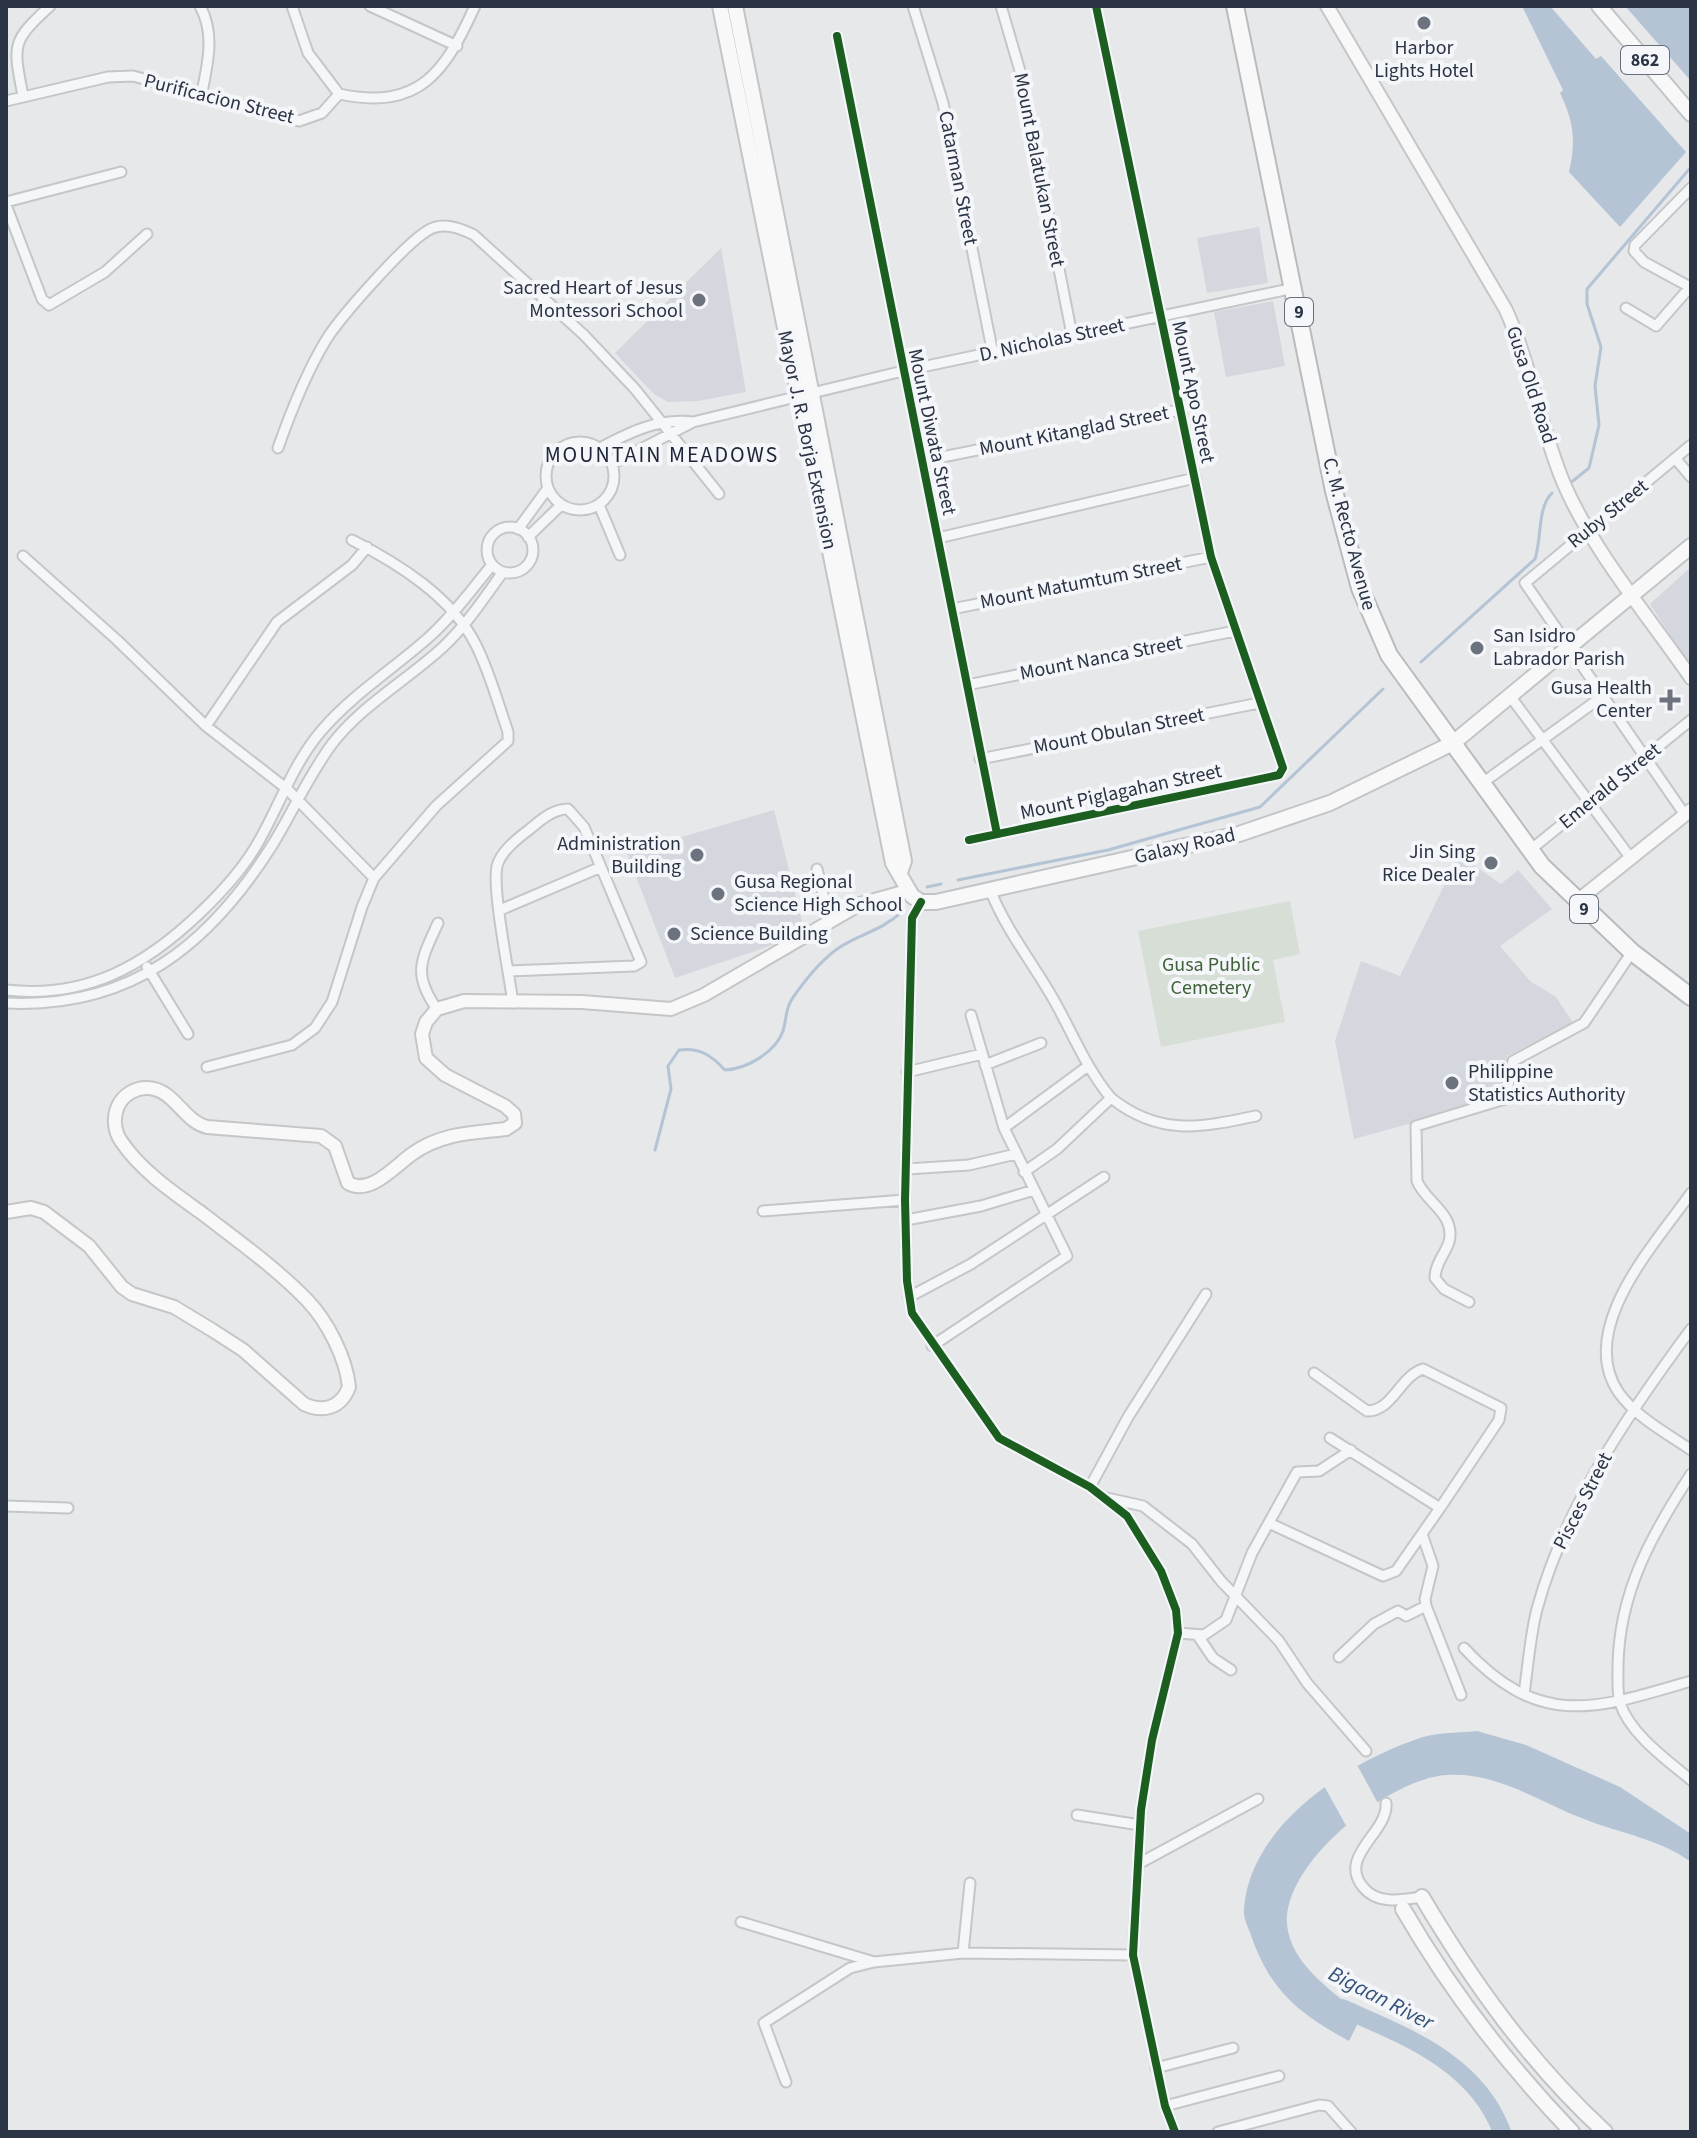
<svg xmlns="http://www.w3.org/2000/svg" width="1697" height="2138" viewBox="0 0 1697 2138" font-family="'Source Sans 3',sans-serif">
	<style>
		.built { fill: #d4d7dd }
		.green { fill: #d6ded6 }
		.water { fill: #b4c4d5 }
		.pier { fill: #e6e8ea }
		.lines { fill: none; stroke-linecap: round; stroke-linejoin: round }
		.stream { stroke: #b4c4d5; stroke-width: 3 }
		.river { stroke: #b4c4d5; stroke-width: 18 }
		.street-casing { stroke: #c4c6c8; stroke-width: 13 }
		.secondary-casing { stroke: #c4c6c8; stroke-width: 16 }
		.primary-casing { stroke: #c2c5c8; stroke-width: 18 }
		.highway-casing { stroke: #b8bbbf; stroke-width: 20 }
		.street { stroke: #f5f6f7; stroke-width: 9 }
		.secondary { stroke: #f8f8f8; stroke-width: 12 }
		.primary { stroke: #f8f8f8; stroke-width: 14 }
		.highway { stroke: #f8f8f8; stroke-width: 16 }
		.cycleway-casing { stroke: #f4f6f9; stroke-width: 13 }
		.cycleway { stroke: #1b5e20; stroke-width: 8 }
		.poi-dot { fill: #6c737f; stroke: #f4f6f9; stroke-width: 3 }
		.labels { text-anchor: middle; dominant-baseline: central; stroke-width: 8; stroke-linejoin: round; paint-order: stroke }
		.shield { fill: #f4f6f9; stroke: #676e7b; stroke-width: 2 }
		.shield-label { font-size: 18px; font-weight: bold; fill: #2b3445 }
		.poi-label { font-size: 20px; fill: #2b3445; stroke: #f4f6f9; text-anchor: end }
		.street-label { font-size: 20px; fill: #2b3445; stroke: #f4f6f9 }
		.park-label { font-size: 20px; fill: #3f6138; stroke: #f4f6f9 }
		.neighbourhood-label { font-size: 22px; letter-spacing: 2px; fill: #1d2536; stroke: #f4f6f9 }
		.water-label { font-size: 22px; font-style: italic; fill: #34527a; stroke: #f4f6f9 }
	</style>
	<rect width="100%" height="100%" fill="#e6e8ea"/>
	<path class="built" d="M 1259,227 L 1268,283 L 1207,293 L 1197,238 Z
		M 721,248 L 746,392 L 698,401 L 668,402 L 654,394 L 615,353 Z
		M 1273,301 L 1285,366 L 1226,377 L 1214,312 Z
		M 1691,567 L 1691,667 L 1650,604 Z
		M 774,810 L 805,934 L 675,978 L 627,853 Z
		M 1459,855 L 1501,884 L 1518,870 L 1552,909 L 1500,946 L 1530,981 L 1556,997 L 1573,1023 L 1507,1056 L 1504,1091 L 1499,1099 L 1354,1139 L 1335,1041 L 1361,961 L 1400,976 Z"/>
	<path class="green" d="M 1290,901 L 1300,954 L 1273,960 L 1285,1022 L 1161,1047 L 1138,931 Z"/>
	<path class="water" d="M 1522,6 L 1550,6 L 1596,59 L 1601,56 L 1686,152 L 1620,227 L 1569,172 C 1576,141 1574,122 1560,93 L 1563,90 Z
		M 1625,6 L 1691,6 L 1691,81 Z
		M 1477,1731 L 1526,1745 L 1620,1787 L 1691,1834 L 1691,1862 C 1660,1839 1619,1833 1584,1819 C 1539,1802 1496,1771 1446,1775 C 1389,1779 1283,1862 1287,1924 C 1290,1964 1334,1993 1362,2015 L 1349,2041 C 1301,2015 1271,1992 1252,1938 C 1249,1929 1243,1919 1244,1909 C 1250,1824 1349,1761 1423,1737 C 1440,1732 1460,1733 1477,1731 Z"/>
	<path class="pier" d="M 1356,1763 L 1380,1807 L 1349,1831 L 1323,1784 Z"/>
	<g class="lines">
		<path class="stream" d="M 1569,484 L 1589,468 L 1599,425 L 1595,386 L 1601,347 L 1587,304 L 1587,289 L 1691,167
			M 1421,662 L 1535,559 C 1542,538 1537,508 1552,493
			M 958,880 L 1108,850 L 1260,807 L 1383,689
			M 927,887 L 941,884
			M 655,1150 L 671,1089 L 668,1066 L 679,1050 C 699,1047 711,1055 725,1070 C 746,1069 775,1053 783,1031 C 787,1018 785,1008 794,996 C 806,979 822,959 840,947 C 862,933 881,931 903,911"/>
		<path class="river" d="M 1342,2008 C 1405,2036 1476,2062 1502,2132"/>
		<defs>
			<path id="street" d="M 200,6 C 216,35 207,66 201,97
				M 292,6 L 308,53 L 339,94
				M 370,6 L 457,46
				M 913,6 L 943,103 L 993,354
				M 1001,6 L 1020,71 L 1072,335
				M 837,36 L 997,834
				M 339,94 C 420,111 445,72 475,6
				M 23,96 C 13,44 11,42 50,6
				M 6,101 L 108,77 L 133,76 L 299,121 L 322,113 L 339,94
				M 6,202 L 121,172
				M 6,205 L 42,299 L 49,305 L 105,272 L 147,234
				M 1690,287 L 1644,262 L 1634,251 L 1635,245 L 1691,188
				M 1626,308 L 1656,326 L 1691,286
				M546 476a34 34 0 1 1 68 0a34 34 0 1 1-68 0Z
				M 278,448 C 291,411 306,373 326,340 C 341,316 404,245 427,231 C 442,221 460,228 474,235 L 584,335 L 635,389 L 719,494
				M 600,448 C 630,432 658,418 693,422
				M 1675,458 L 1691,477
				M 922,461 L 1179,410
				M 612,464 L 693,422 L 903,371 L 1294,288
				M 599,505 L 620,555
				M487 550a23 23 0 1 1 46 0a23 23 0 1 1-46 0Z
				M 518,529 L 548,488
				M 528,537 L 561,505
				M 938,538 L 1195,478
				M 23,556 L 117,640 L 206,726 L 287,789 L 374,878
				M 952,609 L 1211,557
				M 967,685 L 1235,631
				M 1510,696 L 1630,857
				M 206,726 L 277,622 L 352,565 L 367,547
				M 980,759 L 1259,703
				M 1481,784 L 1603,696
				M 1685,815 L 1525,583 L 1691,445
				M 969,840 L 1279,775 L 1283,768 L 1211,557 L 1096,6
				M 1529,851 L 1691,720
				M 817,869 L 829,920
				M 991,892 C 1006,929 1031,961 1051,995 C 1071,1029 1085,1067 1111,1098 L 1057,1149 L 1024,1172
				M 921,902 L 912,918 L 905,1200 L 907,1281 L 912,1313 L 999,1438 L 1090,1487 L 1127,1516 L 1161,1571 L 1176,1610 L 1178,1633 L 1152,1740 L 1141,1810 L 1133,1955 L 1165,2106 L 1175,2132
				M 500,910 L 601,867
				M 147,967 L 188,1034
				M 509,971 L 634,966 L 641,962 L 584,827 L 568,809 C 553,809 541,820 530,829 C 518,838 501,851 497,866 C 492,890 509,973 513,1003
				M 6,990 C 86,999 145,966 201,912 C 223,891 244,868 259,841 C 280,804 294,762 322,730 C 352,695 393,669 428,638 C 452,617 472,589 492,565
				M 6,1003 C 130,1009 209,946 273,844 C 293,811 309,775 332,744 C 361,706 407,680 442,648 C 466,626 484,598 503,572
				M 437,1009 C 412,974 421,960 438,923
				M 985,1065 L 1041,1043
				M 207,1067 L 292,1045 L 315,1028 L 332,1002 L 362,907 L 374,878 L 436,806 L 508,741 L 508,732 C 498,703 490,673 476,645 C 452,597 399,564 352,540
				M 907,1072 L 982,1054
				M 1111,1098 C 1159,1136 1199,1128 1256,1116
				M 1004,1128 L 1088,1066
				M 907,1169 L 969,1165 L 1016,1154
				M 1691,1193 C 1656,1243 1575,1329 1619,1393 C 1636,1417 1668,1434 1691,1450
				M 763,1211 L 905,1200
				M 906,1220 L 981,1206 L 1034,1190
				M 909,1297 L 971,1264 L 1104,1177
				M 1469,1302 L 1444,1289 L 1435,1278 C 1435,1264 1445,1254 1449,1242 C 1456,1214 1426,1203 1417,1181 L 1416,1126 L 1505,1099 L 1513,1061 L 1584,1023 L 1632,952
				M 932,1346 L 1067,1256 L 1004,1128 L 971,1015
				M 1314,1373 L 1367,1411 C 1393,1411 1400,1376 1423,1369 L 1501,1408 L 1499,1420 L 1440,1508 L 1330,1438
				M 1691,1474 C 1652,1534 1619,1592 1618,1666 C 1618,1678 1617,1692 1620,1703 C 1630,1734 1667,1760 1691,1780
				M 1090,1487 L 1128,1417 L 1206,1294
				M 1107,1498 L 1143,1506 L 1192,1544 L 1221,1581 L 1279,1641 L 1307,1683 L 1366,1751
				M 6,1506 L 68,1508
				M 1269,1523 L 1383,1576 L 1396,1571 L 1440,1508
				M 1422,1534 L 1433,1566 L 1425,1599 L 1426,1606 L 1461,1695
				M 1178,1633 L 1204,1635 L 1226,1620 L 1252,1553 L 1297,1472 L 1319,1471 L 1351,1450
				M 1198,1636 L 1213,1658 L 1231,1670
				M 1464,1648 C 1540,1730 1596,1709 1691,1681
				M 1339,1657 L 1374,1624 L 1398,1611 L 1406,1616 L 1426,1606
				M 1524,1694 C 1528,1666 1530,1636 1537,1609 C 1565,1506 1628,1414 1691,1329
				M 1386,1803 C 1389,1832 1337,1856 1363,1887 C 1377,1905 1402,1900 1422,1897
				M 1077,1815 L 1140,1825
				M 1140,1863 L 1258,1799
				M 741,1922 L 874,1962
				M 963,1953 L 970,1883
				M 1156,2068 L 1233,2048
				M 786,2082 L 764,2023 L 850,1968 L 874,1962 L 963,1953 L 1133,1955
				M 1165,2106 L 1279,2076
				M 1218,2132 L 1319,2105 L 1328,2106 L 1351,2132"/>
			<path id="secondary" d="M 1327,6 L 1506,310 C 1531,366 1540,427 1564,484 C 1593,551 1649,617 1691,678
				M 1576,902 L 1691,810
				M 6,1212 L 31,1208 L 44,1212 L 89,1246 L 122,1287 L 132,1294 L 174,1307 L 212,1330 L 243,1350 L 304,1404 C 323,1413 341,1408 349,1387 C 346,1357 327,1321 307,1300 C 276,1268 238,1241 203,1214 C 174,1193 141,1171 121,1141 C 114,1131 113,1117 118,1106 C 123,1095 136,1087 148,1088 C 174,1089 183,1121 207,1127 L 321,1136 L 335,1146 L 348,1183 C 370,1196 395,1166 412,1154 C 441,1133 472,1133 506,1129 L 515,1123 L 514,1114 L 505,1106 L 445,1075 L 426,1058 L 422,1034 L 426,1022 L 437,1009 L 464,1001 L 582,1002 L 671,1009 L 704,995 L 860,904 L 907,891"/>
			<path id="primary" d="M 720,6 L 893,863 L 912,896 L 921,902 L 936,902 L 1239,834 L 1330,803 L 1453,743 L 1691,546
				M 735,6 L 904,861 L 900,872
				M 1599,6 L 1691,114
				M 1422,1897 C 1473,1983 1531,2064 1605,2132
				M 1403,1909 C 1451,1992 1506,2063 1572,2132"/>
			<path id="highway" d="M 1235,6 L 1334,491 L 1360,588 L 1389,655 L 1542,866 L 1632,952 L 1691,997"/>
		</defs>
		<use href="#street" class="street-casing"/>
		<use href="#secondary" class="secondary-casing"/>
		<use href="#primary" class="primary-casing"/>
		<use href="#highway" class="highway-casing"/>
		<use href="#street" class="street"/>
		<use href="#secondary" class="secondary"/>
		<use href="#primary" class="primary"/>
		<use href="#highway" class="highway"/>
		<defs>
			<path id="cycleway" d="M 837,36 L 997,834
				M 969,840 L 1279,775 L 1283,768 L 1211,557 L 1096,6
				M 921,902 L 912,918 L 905,1200 L 907,1281 L 912,1313 L 999,1438 L 1090,1487 L 1127,1516 L 1161,1571 L 1176,1610 L 1178,1633 L 1152,1740 L 1141,1810 L 1133,1955 L 1165,2106 L 1175,2132"/>
		</defs>
		<use href="#cycleway" class="cycleway-casing"/>
		<use href="#cycleway" class="cycleway"/>
	</g>
	<g class="poi-dot">
		<circle cx="1424" cy="23" r="8"/>
		<circle cx="699" cy="300" r="8"/>
		<circle cx="1477" cy="648" r="8"/>
		<path d="M1666 688h8v8h8v8h-8v8h-8v-8h-8v-8h8z"/>
		<circle cx="697" cy="855" r="8"/>
		<circle cx="1491" cy="863" r="8"/>
		<circle cx="718" cy="894" r="8"/>
		<circle cx="674" cy="934" r="8"/>
		<circle cx="1452" cy="1083" r="8"/>
	</g>
	<g class="labels">
		<g class="shield">
			<rect x="1621" y="46" width="48" height="28" rx="6"/>
			<rect x="1285" y="298" width="28" height="28" rx="6"/>
			<rect x="1570" y="895" width="28" height="28" rx="6"/>
		</g>
		<g class="shield-label">
			<text x="1645" y="60">862</text>
			<text x="1299" y="312">9</text>
			<text x="1584" y="909">9</text>
		</g>
		<g class="poi-label">
			<text x="1424" y="48" text-anchor="middle">Harbor<tspan x="1424" dy="23">Lights Hotel</tspan></text>
			<text x="683" y="288">Sacred Heart of Jesus<tspan x="683" dy="23">Montessori School</tspan></text>
			<text x="1493" y="636" text-anchor="start">San Isidro<tspan x="1493" dy="23">Labrador Parish</tspan></text>
			<text x="1652" y="688">Gusa Health<tspan x="1652" dy="23">Center</tspan></text>
			<text x="681" y="844">Administration<tspan x="681" dy="23">Building</tspan></text>
			<text x="1475" y="852">Jin Sing<tspan x="1475" dy="23">Rice Dealer</tspan></text>
			<text x="734" y="882" text-anchor="start">Gusa Regional<tspan x="734" dy="23">Science High School</tspan></text>
			<text x="690" y="934" text-anchor="start">Science Building</text>
			<text x="1468" y="1072" text-anchor="start">Philippine<tspan x="1468" dy="23">Statistics Authority</tspan></text>
		</g>
		<g class="street-label">
			<text transform="translate(219 99) rotate(14)">Purificacion Street</text>
			<text transform="translate(1039 170) rotate(79)">Mount Balatukan Street</text>
			<text transform="translate(958 178) rotate(79)">Catarman Street</text>
			<text transform="translate(1052 340) rotate(-12)">D. Nicholas Street</text>
			<text transform="translate(1531 385) rotate(72)">Gusa Old Road</text>
			<text transform="translate(1193 392) rotate(78)">Mount Apo Street</text>
			<text transform="translate(1074 431) rotate(-11)">Mount Kitanglad Street</text>
			<text transform="translate(932 432) rotate(78)">Mount Diwata Street</text>
			<text transform="translate(807 440) rotate(78)">Mayor J. R. Borja Extension</text>
			<text transform="translate(1608 514) rotate(-39)">Ruby Street</text>
			<text transform="translate(1349 534) rotate(75)">C. M. Recto Avenue</text>
			<text transform="translate(1081 583) rotate(-11)">Mount Matumtum Street</text>
			<text transform="translate(1101 658) rotate(-11)">Mount Nanca Street</text>
			<text transform="translate(1119 731) rotate(-11)">Mount Obulan Street</text>
			<text transform="translate(1610 786) rotate(-39)">Emerald Street</text>
			<text transform="translate(1121 792) rotate(-12)">Mount Piglagahan Street</text>
			<text transform="translate(1185 846) rotate(-13)">Galaxy Road</text>
			<text transform="translate(1583 1501) rotate(-63)">Pisces Street</text>
		</g>
		<g class="park-label">
			<text x="1211" y="965">Gusa Public<tspan x="1211" dy="23">Cemetery</tspan></text>
		</g>
		<g class="neighbourhood-label">
			<text x="662" y="455">MOUNTAIN MEADOWS</text>
		</g>
		<g class="water-label">
			<text transform="translate(1381 1998) rotate(27)">Bigaan River</text>
		</g>
	</g>
	<rect width="1697" height="2138" fill="none" stroke="#2b3445" stroke-width="16"/>
</svg>
